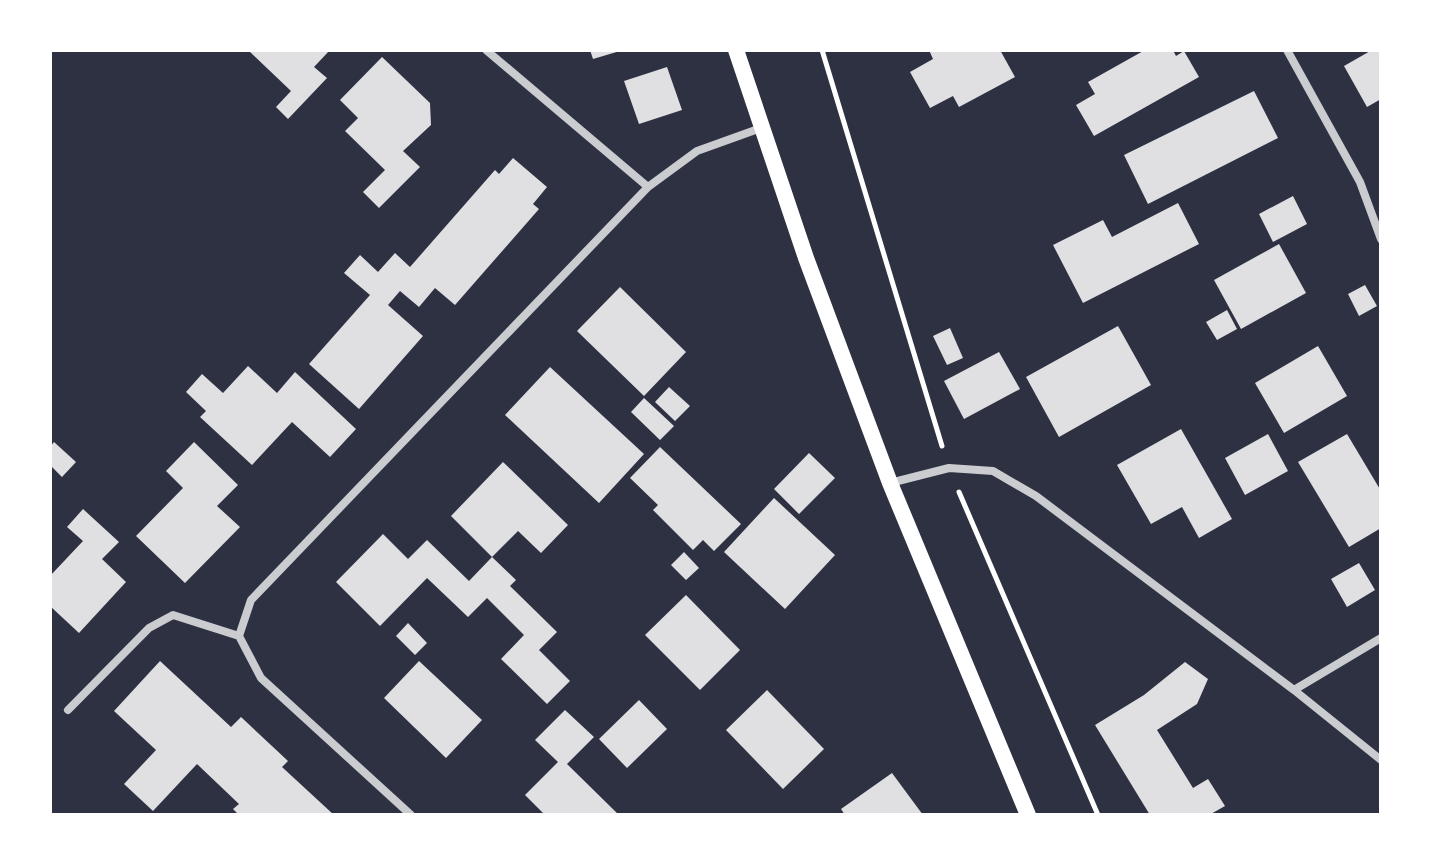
<svg xmlns="http://www.w3.org/2000/svg" width="1431" height="865" viewBox="0 0 1431 865" font-family="Signika,sans-serif">
	<style>
		.building { fill: #e0e0e3 }
		.lines { fill: none; stroke-linecap: round; stroke-linejoin: round }
		.path { stroke: #fff; stroke-width: 5 }
		.minor { stroke: #caccd0; stroke-width: 8 }
		.secondary { stroke: #fff; stroke-width: 16 }
	</style>
	<rect width="100%" height="100%" fill="#2d3142"/>
	<path class="building" d="M 248,50 L 330,50 L 314,67 L 327,78 L 288,119 L 276,107 L 291,91 Z
		M 590,50 L 620,50 L 620,51 L 593,59 Z
		M 929,50 L 1000,50 L 1015,77 L 959,107 L 953,96 L 930,108 L 910,72 L 933,59 Z
		M 1145,50 L 1173,50 L 1176,56 L 1184,51 L 1199,77 L 1094,136 L 1076,105 L 1095,94 L 1088,82 Z
		M 1372,50 L 1381,50 L 1381,99 L 1367,107 L 1344,66 Z
		M 382,57 L 430,103 L 431,125 L 403,151 L 420,167 L 379,208 L 363,192 L 385,170 L 345,131 L 358,118 L 340,100 Z
		M 667,67 L 682,110 L 639,124 L 624,81 Z
		M 1254,91 L 1278,138 L 1148,204 L 1124,155 Z
		M 513,158 L 547,187 L 533,204 L 539,209 L 455,305 L 435,288 L 419,307 L 400,291 L 388,305 L 423,336 L 359,409 L 309,364 L 370,295 L 344,273 L 360,255 L 378,272 L 395,253 L 410,267 L 495,170 L 499,174 Z
		M 1293,196 L 1307,224 L 1273,242 L 1259,214 Z
		M 1178,203 L 1199,244 L 1083,303 L 1053,245 L 1103,220 L 1112,237 Z
		M 1279,244 L 1306,293 L 1241,329 L 1214,280 Z
		M 1365,285 L 1377,306 L 1359,316 L 1348,294 Z
		M 620,287 L 686,352 L 644,396 L 577,331 Z
		M 1227,310 L 1237,329 L 1217,340 L 1206,322 Z
		M 1118,326 L 1151,385 L 1059,437 L 1026,377 Z
		M 950,328 L 963,358 L 947,365 L 933,336 Z
		M 1318,346 L 1347,396 L 1284,433 L 1255,383 Z
		M 999,352 L 1020,389 L 964,419 L 944,381 Z
		M 248,366 L 277,393 L 295,372 L 356,429 L 330,457 L 292,422 L 252,465 L 200,417 L 206,411 L 186,392 L 202,374 L 223,393 Z
		M 550,367 L 644,454 L 599,503 L 505,415 Z
		M 669,387 L 690,406 L 675,421 L 655,402 Z
		M 644,398 L 674,426 L 660,440 L 631,412 Z
		M 1181,429 L 1232,519 L 1199,538 L 1182,507 L 1151,524 L 1117,465 Z
		M 1268,434 L 1288,471 L 1245,495 L 1225,458 Z
		M 1347,434 L 1381,491 L 1381,528 L 1349,547 L 1298,462 Z
		M 54,442 L 76,462 L 62,477 L 50,465 L 50,447 Z
		M 194,442 L 238,485 L 217,506 L 240,527 L 185,583 L 136,536 L 183,488 L 166,471 Z
		M 660,447 L 741,524 L 714,551 L 703,540 L 693,550 L 653,510 L 658,505 L 630,478 Z
		M 809,453 L 835,478 L 799,514 L 774,489 Z
		M 503,462 L 568,525 L 541,553 L 518,531 L 492,557 L 516,580 L 510,586 L 557,632 L 539,650 L 570,681 L 547,704 L 501,659 L 524,635 L 487,598 L 468,617 L 427,578 L 380,626 L 336,582 L 383,534 L 408,559 L 427,540 L 469,581 L 492,557 L 451,516 Z
		M 774,498 L 835,555 L 785,609 L 724,552 Z
		M 83,509 L 119,542 L 102,559 L 126,582 L 79,633 L 50,606 L 50,576 L 83,541 L 67,527 Z
		M 684,552 L 699,568 L 686,580 L 671,565 Z
		M 1359,563 L 1375,590 L 1347,607 L 1331,579 Z
		M 686,595 L 740,650 L 700,690 L 645,635 Z
		M 408,623 L 427,643 L 415,655 L 396,636 Z
		M 160,661 L 231,727 L 241,717 L 288,761 L 282,767 L 334,815 L 239,815 L 233,809 L 239,804 L 197,764 L 153,811 L 124,784 L 156,750 L 114,711 Z
		M 419,661 L 482,720 L 446,758 L 384,698 Z
		M 1185,662 L 1208,679 L 1197,704 L 1157,730 L 1193,788 L 1208,779 L 1225,806 L 1209,815 L 1150,815 L 1095,725 L 1144,695 Z
		M 767,690 L 824,749 L 783,789 L 726,730 Z
		M 639,700 L 667,729 L 627,768 L 599,739 Z
		M 565,710 L 594,737 L 567,764 L 619,815 L 545,815 L 525,795 L 558,762 L 535,740 Z
		M 892,773 L 923,815 L 845,815 L 841,809 Z"/>
	<g class="lines">
		<path class="path" d="M 822,50 L 942,446
			M 959,492 L 1098,815"/>
		<path class="minor" d="M 486,50 L 648,187 L 697,151 L 761,128
			M 1287,50 L 1360,182 L 1381,239
			M 890,483 L 949,468 L 993,471 L 1036,496 L 1294,690 L 1381,760
			M 1294,690 L 1381,638
			M 68,710 L 149,628 L 173,615 L 239,636
			M 411,815 L 261,678 L 239,636 L 251,600 L 648,187"/>
		<path class="secondary" d="M 736,50 L 806,258 L 890,483 L 1028,815"/>
	</g>
	<rect width="1431" height="865" fill="none" stroke="#ffffff" stroke-width="104"/>
</svg>
